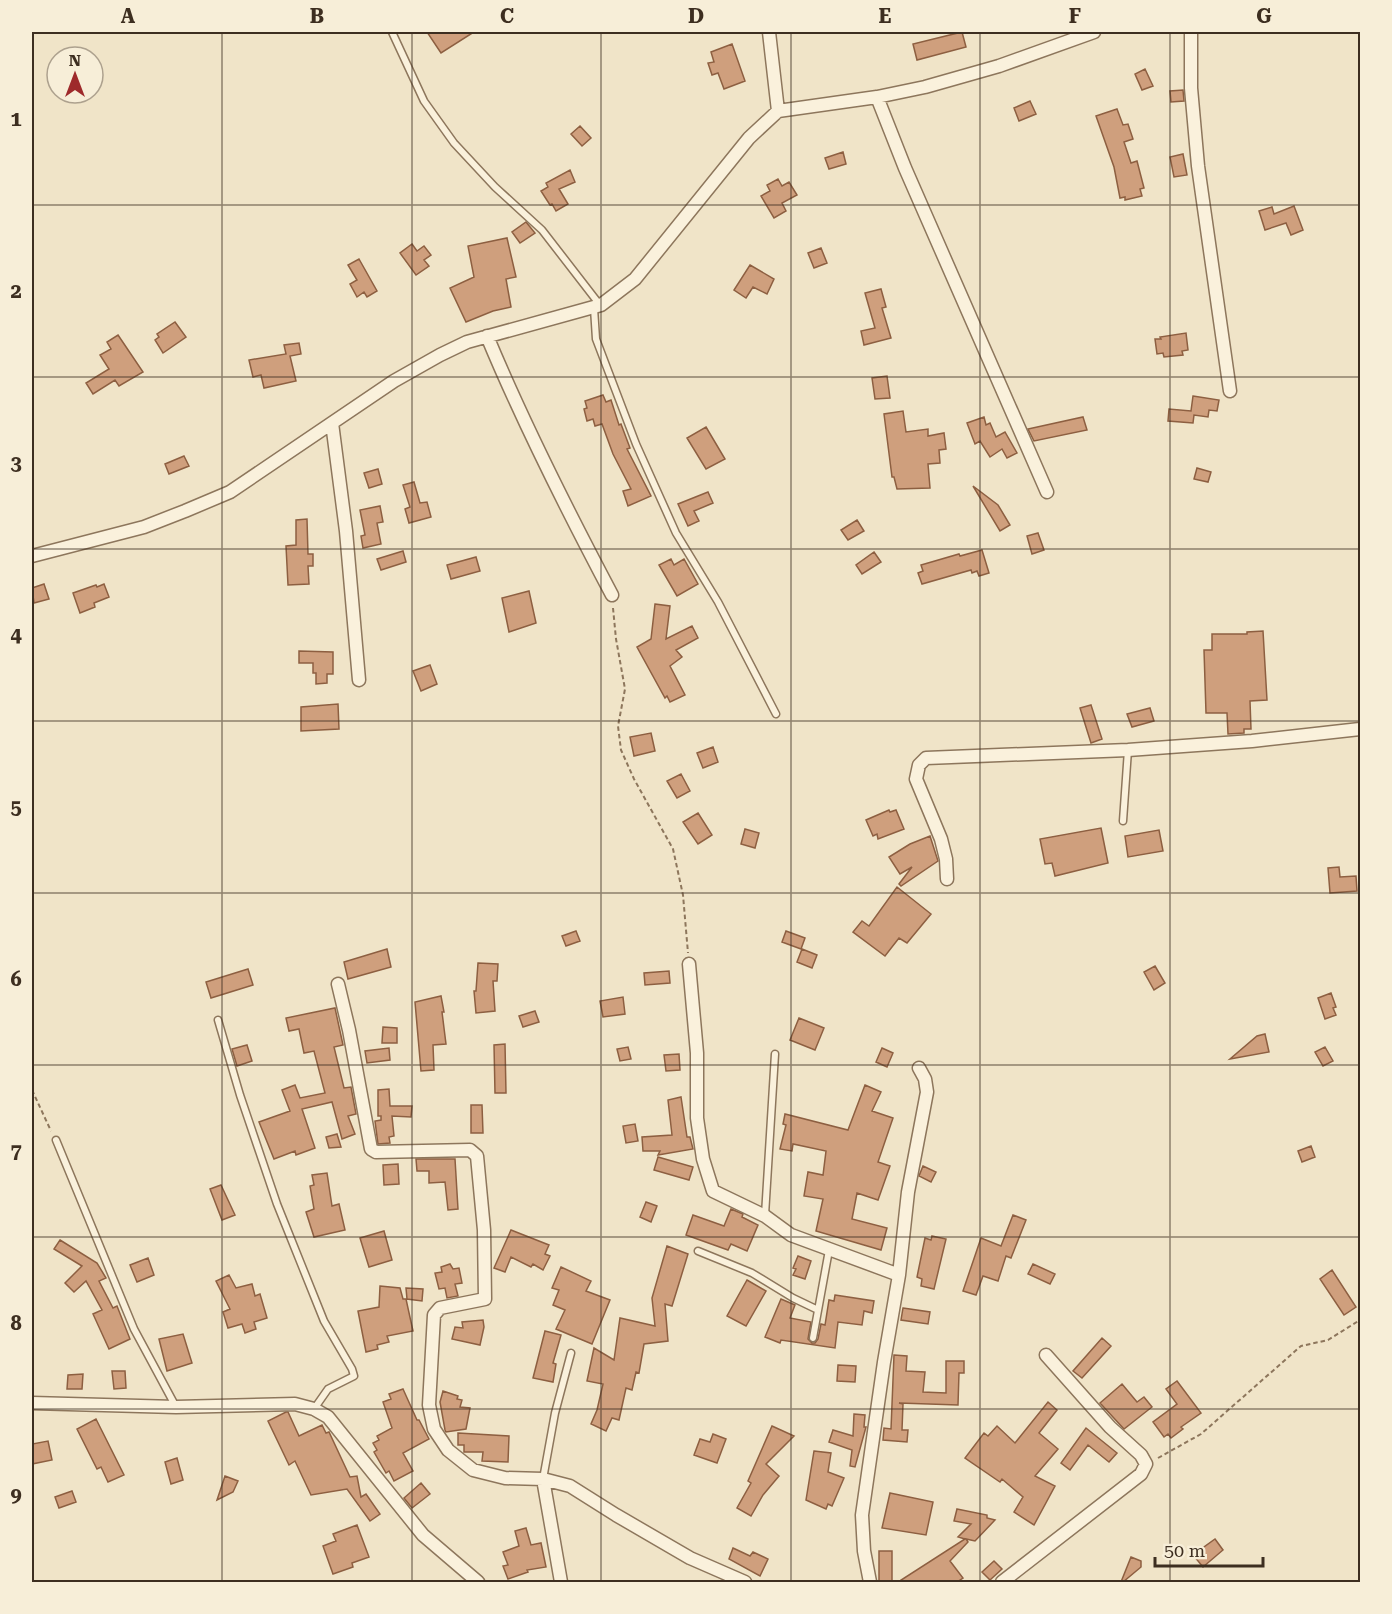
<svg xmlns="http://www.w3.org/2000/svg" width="1392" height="1614" viewBox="0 0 1392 1614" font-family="'Roboto Serif',serif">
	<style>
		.building { fill: #cf9f7d; stroke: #8d5f41; stroke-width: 1.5 }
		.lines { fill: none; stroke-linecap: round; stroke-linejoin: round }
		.lane-casing { stroke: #8d765c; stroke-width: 9 }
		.street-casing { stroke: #8d765c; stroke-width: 15 }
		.path { stroke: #8d765c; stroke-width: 2; stroke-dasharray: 4.5 3; stroke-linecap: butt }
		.lane { stroke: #faf1dc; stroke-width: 6 }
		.street { stroke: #faf1dc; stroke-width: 12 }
		.grid { fill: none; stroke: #3d2e20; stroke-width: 1.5; stroke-opacity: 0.55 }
		.neatline { fill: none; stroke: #3d2e20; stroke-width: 2 }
		.grid-label { font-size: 20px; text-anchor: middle; font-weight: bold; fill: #3d2e20 }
	</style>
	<rect width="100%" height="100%" fill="#f0e4c8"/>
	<path class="building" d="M 427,32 L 474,32 L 441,53 Z
		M 962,32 L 966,47 L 917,60 L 913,44 Z
		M 732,44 L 745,81 L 724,89 L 718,73 L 712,75 L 708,63 L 714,62 L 711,52 Z
		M 1145,69 L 1153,86 L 1142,90 L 1135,74 Z
		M 1183,90 L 1184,101 L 1171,102 L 1170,91 Z
		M 1030,101 L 1036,114 L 1019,121 L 1014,108 Z
		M 1117,109 L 1123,125 L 1128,124 L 1133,139 L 1124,142 L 1131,163 L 1137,161 L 1144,188 L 1140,189 L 1142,196 L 1125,200 L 1125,197 L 1120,198 L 1114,167 L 1096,116 Z
		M 580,126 L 591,138 L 582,146 L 571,134 Z
		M 843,152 L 846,164 L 829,169 L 825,158 Z
		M 1183,154 L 1187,175 L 1174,177 L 1170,157 Z
		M 570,170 L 575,182 L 559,189 L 568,204 L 556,211 L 552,204 L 550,205 L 541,191 L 548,187 L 546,183 Z
		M 778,179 L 782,186 L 789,182 L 797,195 L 782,203 L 786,211 L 774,218 L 761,196 L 770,191 L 767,185 Z
		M 1294,206 L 1303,230 L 1291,235 L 1286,223 L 1265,230 L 1259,211 L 1272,207 L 1274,214 Z
		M 526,222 L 535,233 L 520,243 L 512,232 Z
		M 507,238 L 516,277 L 506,279 L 511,307 L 493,311 L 466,322 L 450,288 L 474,277 L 468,246 Z
		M 412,244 L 417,251 L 424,246 L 431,255 L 424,260 L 429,266 L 416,275 L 400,253 Z
		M 821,248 L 827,263 L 814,268 L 808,253 Z
		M 359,259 L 377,291 L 367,297 L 364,292 L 357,297 L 350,284 L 357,280 L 348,265 Z
		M 750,265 L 774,279 L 767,294 L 753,287 L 746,298 L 734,290 Z
		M 881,289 L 886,307 L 882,308 L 891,338 L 864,345 L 861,331 L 875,328 L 865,293 Z
		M 175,322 L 186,337 L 163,353 L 155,340 L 159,337 L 157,334 Z
		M 1186,333 L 1188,350 L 1182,351 L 1183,355 L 1164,357 L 1163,353 L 1157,354 L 1155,339 L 1161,339 L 1160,337 Z
		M 118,335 L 143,372 L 119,386 L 115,380 L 93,394 L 86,383 L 109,369 L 100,355 L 111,349 L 107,342 Z
		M 299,343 L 301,354 L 290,356 L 296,381 L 264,388 L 261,375 L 253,377 L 249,360 L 286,354 L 284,345 Z
		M 887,376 L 890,398 L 875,399 L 872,378 Z
		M 603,395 L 606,402 L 611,400 L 619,425 L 621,424 L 630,448 L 627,449 L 651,496 L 628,506 L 623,491 L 631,489 L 613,454 L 602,424 L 595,426 L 593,419 L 587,421 L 584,409 L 587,408 L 585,401 Z
		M 1193,396 L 1219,400 L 1217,411 L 1209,410 L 1208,417 L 1194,415 L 1193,423 L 1168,421 L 1169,409 L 1191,411 Z
		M 903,411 L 906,432 L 928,429 L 928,436 L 944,433 L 946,449 L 939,450 L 940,463 L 928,464 L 930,488 L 897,489 L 894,477 L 892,477 L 884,414 Z
		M 984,417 L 986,425 L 990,423 L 996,437 L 1005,432 L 1017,453 L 1007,458 L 1002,449 L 990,457 L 980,441 L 975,444 L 967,423 Z
		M 1083,417 L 1087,430 L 1034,441 L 1028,429 Z
		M 706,427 L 725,459 L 706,469 L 687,438 Z
		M 184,456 L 189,466 L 169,474 L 165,464 Z
		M 1197,468 L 1211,472 L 1208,482 L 1194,479 Z
		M 378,469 L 382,484 L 369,488 L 364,473 Z
		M 414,482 L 420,503 L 427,502 L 431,517 L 409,523 L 405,509 L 410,507 L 403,485 Z
		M 973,486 L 998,505 L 1010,525 L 1000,531 Z
		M 708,492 L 713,503 L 694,511 L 699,521 L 688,526 L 678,504 Z
		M 380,506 L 383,522 L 377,523 L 381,544 L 363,548 L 361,536 L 365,535 L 360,510 Z
		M 307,519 L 308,554 L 313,554 L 313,566 L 308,566 L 309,584 L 288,585 L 286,546 L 296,545 L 296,520 Z
		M 857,520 L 864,531 L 848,540 L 841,530 Z
		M 1038,533 L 1044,550 L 1032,554 L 1027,536 Z
		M 982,550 L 989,573 L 979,576 L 977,571 L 972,573 L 971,570 L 922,584 L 918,573 L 923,571 L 921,565 L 959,554 L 960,556 Z
		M 403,551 L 406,562 L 381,570 L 377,559 Z
		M 874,552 L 881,562 L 862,574 L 856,565 Z
		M 476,557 L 480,571 L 451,579 L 447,565 Z
		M 671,559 L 674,565 L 684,559 L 698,584 L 677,596 L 659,565 Z
		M 44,584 L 49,599 L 34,603 L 32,588 Z
		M 104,584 L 109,597 L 94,603 L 95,607 L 80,613 L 73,593 L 96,585 L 97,587 Z
		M 529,591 L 536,623 L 509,632 L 502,598 Z
		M 655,604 L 670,606 L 666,639 L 692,626 L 698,638 L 676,650 L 682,657 L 670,666 L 685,695 L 670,702 L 667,696 L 665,698 L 637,647 L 651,639 Z
		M 1263,631 L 1267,700 L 1250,701 L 1251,729 L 1244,729 L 1244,733 L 1228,734 L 1227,713 L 1206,713 L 1204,650 L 1212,650 L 1212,634 L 1247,634 L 1247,632 Z
		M 299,651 L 333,652 L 333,674 L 327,674 L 327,683 L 316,684 L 316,673 L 313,673 L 313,663 L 299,663 Z
		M 430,665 L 437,684 L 421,691 L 413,671 Z
		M 338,704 L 339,729 L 301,731 L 301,707 Z
		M 1091,705 L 1102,739 L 1091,743 L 1080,708 Z
		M 1150,708 L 1154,721 L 1132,727 L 1127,714 Z
		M 651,733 L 655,751 L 634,756 L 630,737 Z
		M 713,747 L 718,762 L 703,768 L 697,753 Z
		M 681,774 L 690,791 L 677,798 L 667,781 Z
		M 889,810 L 890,812 L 896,810 L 904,829 L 878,839 L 877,834 L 873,836 L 866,820 Z
		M 698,813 L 712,835 L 698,844 L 683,822 Z
		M 1101,828 L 1108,863 L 1055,876 L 1052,863 L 1045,864 L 1040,839 Z
		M 745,829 L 759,833 L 755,848 L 741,844 Z
		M 1159,830 L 1163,851 L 1128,857 L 1125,836 Z
		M 930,836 L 938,861 L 901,886 L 899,884 L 912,867 L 900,874 L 889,857 L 910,844 Z
		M 1339,867 L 1340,877 L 1356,876 L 1357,891 L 1330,893 L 1328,868 Z
		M 897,887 L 931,914 L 907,943 L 899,938 L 885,956 L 853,932 L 862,921 L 869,926 Z
		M 576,931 L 580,941 L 566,946 L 562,936 Z
		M 786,931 L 805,938 L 801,949 L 782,942 Z
		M 387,949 L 391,967 L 348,979 L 344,962 Z
		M 802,949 L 817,955 L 812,968 L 797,962 Z
		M 478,963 L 498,964 L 497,981 L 493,981 L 495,1011 L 476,1013 L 474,991 L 476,991 Z
		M 1155,966 L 1165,983 L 1154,990 L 1144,972 Z
		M 248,969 L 253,985 L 211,998 L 206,982 Z
		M 669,971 L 670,983 L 645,985 L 644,973 Z
		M 1331,993 L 1336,1007 L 1333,1008 L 1336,1015 L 1325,1019 L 1318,998 Z
		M 441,996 L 444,1012 L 442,1012 L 446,1044 L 433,1045 L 434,1070 L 421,1071 L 415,1002 Z
		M 623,997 L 625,1014 L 603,1017 L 600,1001 Z
		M 335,1008 L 343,1045 L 334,1047 L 344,1088 L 351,1087 L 356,1114 L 348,1116 L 355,1134 L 342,1139 L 332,1102 L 302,1109 L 315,1148 L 296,1155 L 295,1151 L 274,1159 L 259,1122 L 290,1111 L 282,1090 L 295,1085 L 300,1098 L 325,1093 L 314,1051 L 304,1053 L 299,1029 L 289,1031 L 286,1018 Z
		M 535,1011 L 539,1022 L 523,1027 L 519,1016 Z
		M 799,1018 L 824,1028 L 815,1050 L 790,1040 Z
		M 383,1027 L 397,1028 L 397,1043 L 382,1043 Z
		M 1265,1034 L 1269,1052 L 1230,1059 L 1257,1036 Z
		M 505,1044 L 506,1093 L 495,1093 L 494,1045 Z
		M 247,1045 L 252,1061 L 237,1066 L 232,1049 Z
		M 628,1047 L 631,1059 L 620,1061 L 617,1049 Z
		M 1325,1047 L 1333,1061 L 1323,1066 L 1315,1052 Z
		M 389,1048 L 390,1060 L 367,1063 L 365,1051 Z
		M 882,1048 L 893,1053 L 887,1067 L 876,1062 Z
		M 679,1054 L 680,1070 L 666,1071 L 664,1055 Z
		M 865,1085 L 881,1092 L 872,1111 L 893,1118 L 878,1162 L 890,1166 L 878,1200 L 857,1193 L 852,1219 L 887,1228 L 881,1250 L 816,1231 L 823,1199 L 804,1196 L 808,1172 L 823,1175 L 826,1151 L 793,1144 L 792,1151 L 780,1149 L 786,1125 L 783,1124 L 785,1114 L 848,1130 Z
		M 389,1089 L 390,1106 L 412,1106 L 411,1117 L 392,1116 L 394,1136 L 389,1137 L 390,1143 L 378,1144 L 375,1121 L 381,1120 L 381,1116 L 378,1116 L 378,1090 Z
		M 681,1097 L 687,1137 L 690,1137 L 693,1149 L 658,1155 L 660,1151 L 643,1151 L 642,1137 L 672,1135 L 668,1100 Z
		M 471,1105 L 482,1105 L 483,1133 L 471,1133 Z
		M 635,1124 L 638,1141 L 626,1143 L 623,1126 Z
		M 337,1134 L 341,1147 L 329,1148 L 326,1137 Z
		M 1311,1146 L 1315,1157 L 1302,1162 L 1298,1151 Z
		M 658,1157 L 693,1167 L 689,1180 L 654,1170 Z
		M 416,1159 L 455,1159 L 458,1209 L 448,1210 L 445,1182 L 429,1183 L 429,1171 L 417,1171 Z
		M 398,1164 L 399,1184 L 384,1185 L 383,1165 Z
		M 923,1166 L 936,1172 L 931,1182 L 919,1176 Z
		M 327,1173 L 332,1206 L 339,1204 L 345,1230 L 314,1237 L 306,1212 L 314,1209 L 310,1186 L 314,1185 L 312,1175 Z
		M 221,1185 L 235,1215 L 222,1220 L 210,1189 Z
		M 646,1202 L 657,1206 L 651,1222 L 640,1217 Z
		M 731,1209 L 743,1214 L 742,1217 L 758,1225 L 747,1251 L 731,1244 L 728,1250 L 686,1235 L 693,1215 L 724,1226 Z
		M 1013,1215 L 1026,1220 L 1011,1258 L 1006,1256 L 998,1281 L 983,1276 L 976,1295 L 963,1291 L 981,1238 L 1001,1246 Z
		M 511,1230 L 549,1245 L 545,1254 L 550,1256 L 543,1270 L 533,1264 L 531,1267 L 511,1257 L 505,1272 L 494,1268 Z
		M 384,1231 L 392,1260 L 369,1267 L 360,1238 Z
		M 932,1236 L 946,1239 L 934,1289 L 921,1286 L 922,1279 L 917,1277 L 925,1238 L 931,1240 Z
		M 60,1240 L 97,1263 L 106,1278 L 99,1281 L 113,1308 L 117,1306 L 130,1339 L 109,1349 L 93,1314 L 102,1310 L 86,1281 L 74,1292 L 65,1283 L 82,1266 L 54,1249 Z
		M 667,1246 L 688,1254 L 672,1306 L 665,1304 L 668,1341 L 644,1344 L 639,1373 L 636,1372 L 632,1390 L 626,1388 L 619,1420 L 612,1418 L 606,1431 L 591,1424 L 597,1410 L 603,1384 L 587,1381 L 594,1348 L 614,1360 L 620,1318 L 655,1326 L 652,1298 Z
		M 798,1256 L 811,1261 L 805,1279 L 793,1275 L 796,1269 L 793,1268 Z
		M 148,1258 L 154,1275 L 137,1282 L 130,1265 Z
		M 450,1264 L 453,1269 L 459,1268 L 462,1283 L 455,1284 L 458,1296 L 447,1298 L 445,1288 L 439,1289 L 435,1273 L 442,1272 L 441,1267 Z
		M 1033,1264 L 1055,1274 L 1050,1284 L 1028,1274 Z
		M 561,1267 L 591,1281 L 586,1291 L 610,1300 L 592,1344 L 556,1329 L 565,1310 L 553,1305 L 559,1290 L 552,1288 Z
		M 1332,1270 L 1356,1307 L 1344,1315 L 1320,1279 Z
		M 229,1275 L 236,1288 L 252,1284 L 255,1296 L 260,1294 L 267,1318 L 254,1322 L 256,1329 L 245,1333 L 242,1324 L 228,1328 L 223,1312 L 230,1309 L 216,1281 Z
		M 747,1280 L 766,1291 L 746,1326 L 727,1316 Z
		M 380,1286 L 400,1288 L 403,1299 L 406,1299 L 413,1331 L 387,1336 L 389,1342 L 377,1345 L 378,1349 L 366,1352 L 358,1311 L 379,1307 Z
		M 406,1288 L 423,1289 L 422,1301 L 407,1299 Z
		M 835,1295 L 874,1301 L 872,1313 L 864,1311 L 862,1325 L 838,1322 L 835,1348 L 781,1340 L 780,1343 L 765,1337 L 781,1299 L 795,1305 L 790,1318 L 811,1322 L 808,1339 L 812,1343 L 815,1343 L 818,1339 L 821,1324 L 825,1325 L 829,1300 L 834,1301 Z
		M 903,1308 L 930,1312 L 928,1324 L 901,1320 Z
		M 483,1320 L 484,1327 L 480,1345 L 452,1339 L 455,1327 L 463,1328 L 462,1322 Z
		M 545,1331 L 561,1335 L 553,1363 L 556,1364 L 553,1382 L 533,1378 Z
		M 183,1334 L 192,1363 L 167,1371 L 159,1339 Z
		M 1102,1338 L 1111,1346 L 1082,1378 L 1073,1371 Z
		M 894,1355 L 907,1356 L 906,1371 L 925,1372 L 923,1392 L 946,1393 L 946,1361 L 964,1361 L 964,1373 L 959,1373 L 958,1405 L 899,1403 L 903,1404 L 902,1430 L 908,1430 L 907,1442 L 883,1440 L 884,1428 L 891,1429 Z
		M 838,1365 L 856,1366 L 855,1382 L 837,1381 Z
		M 112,1371 L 125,1371 L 126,1388 L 114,1389 Z
		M 83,1374 L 82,1389 L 67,1389 L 68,1375 Z
		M 1177,1381 L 1201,1413 L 1181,1427 L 1183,1429 L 1171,1438 L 1168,1434 L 1164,1437 L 1153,1422 L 1177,1404 L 1166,1389 Z
		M 1122,1384 L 1137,1402 L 1144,1397 L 1152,1407 L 1124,1429 L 1100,1403 Z
		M 403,1389 L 417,1420 L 419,1420 L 429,1439 L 403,1453 L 413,1471 L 394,1481 L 389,1471 L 386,1473 L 374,1452 L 377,1450 L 373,1443 L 379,1440 L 377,1436 L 392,1428 L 383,1402 L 391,1399 L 389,1394 Z
		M 443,1391 L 458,1396 L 457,1399 L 462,1400 L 460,1407 L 470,1408 L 466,1429 L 446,1432 L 445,1430 L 440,1402 Z
		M 1048,1402 L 1057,1410 L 1039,1433 L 1058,1449 L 1035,1476 L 1055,1486 L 1034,1525 L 1014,1512 L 1023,1497 L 1002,1479 L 1000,1482 L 965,1458 L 984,1433 L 988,1436 L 997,1426 L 1015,1443 Z
		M 286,1412 L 288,1412 L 299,1436 L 322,1425 L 326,1433 L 329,1432 L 350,1477 L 357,1476 L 361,1497 L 366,1494 L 380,1514 L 370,1521 L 347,1489 L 311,1495 L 295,1461 L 289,1465 L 268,1421 Z
		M 854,1414 L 865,1415 L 864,1427 L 866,1427 L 855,1467 L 850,1466 L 852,1450 L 829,1442 L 833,1430 L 853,1436 Z
		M 96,1419 L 124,1475 L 108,1482 L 101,1467 L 97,1469 L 77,1429 Z
		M 772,1426 L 794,1436 L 766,1464 L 779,1476 L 763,1495 L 751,1516 L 737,1508 L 751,1483 L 748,1481 Z
		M 1086,1428 L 1117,1453 L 1109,1462 L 1088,1445 L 1070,1470 L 1061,1463 Z
		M 458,1433 L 509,1436 L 508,1462 L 482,1461 L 483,1452 L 464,1452 L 464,1445 L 458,1445 Z
		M 713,1434 L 726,1439 L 717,1463 L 694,1455 L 700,1439 L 710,1442 Z
		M 48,1441 L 52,1460 L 32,1464 L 32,1444 Z
		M 814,1451 L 831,1453 L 828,1472 L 844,1478 L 832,1506 L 828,1504 L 826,1509 L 806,1500 Z
		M 177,1458 L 183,1480 L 171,1484 L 165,1462 Z
		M 225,1476 L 238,1481 L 233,1492 L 217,1500 Z
		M 421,1483 L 430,1494 L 412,1508 L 404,1498 Z
		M 72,1491 L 76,1502 L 59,1508 L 55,1497 Z
		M 890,1493 L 933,1502 L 926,1535 L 882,1528 Z
		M 957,1509 L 987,1515 L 987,1518 L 995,1520 L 975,1541 L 966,1539 L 968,1542 L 950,1561 L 963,1578 L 957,1582 L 898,1582 L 965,1539 L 958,1537 L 971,1524 L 954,1521 Z
		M 357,1525 L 369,1557 L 352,1563 L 353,1567 L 333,1574 L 323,1546 L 336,1541 L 333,1534 Z
		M 526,1528 L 531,1545 L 541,1543 L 546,1567 L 527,1570 L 528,1572 L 508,1579 L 503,1566 L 508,1565 L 503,1552 L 519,1546 L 515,1531 Z
		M 1215,1539 L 1223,1550 L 1203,1567 L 1193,1555 Z
		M 733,1548 L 750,1556 L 753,1552 L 768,1559 L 760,1576 L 729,1559 Z
		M 879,1551 L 892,1551 L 892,1582 L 879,1582 Z
		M 1131,1557 L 1141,1561 L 1141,1567 L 1123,1582 L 1121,1582 Z
		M 994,1561 L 1002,1569 L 990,1580 L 982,1572 Z"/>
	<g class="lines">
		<defs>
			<path id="lane" d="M 392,32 L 424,101 L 454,143 L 495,187 L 542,230 L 600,305
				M 594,308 L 596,339 L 636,444 L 676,533 L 718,602 L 776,714
				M 1123,821 L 1128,750
				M 218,1020 L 240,1095 L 277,1204 L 324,1321 L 352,1369 L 354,1376 L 328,1389 L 314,1409
				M 56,1140 L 134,1329 L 176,1407
				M 765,1215 L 775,1054
				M 698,1251 L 752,1273 L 793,1298 L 818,1310
				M 813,1338 L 829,1250
				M 543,1479 L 555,1413 L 571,1353"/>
			<path id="street" d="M 769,32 L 778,111
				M 1191,32 L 1191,88 L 1198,166 L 1230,391
				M 877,97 L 905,168 L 1047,492
				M 487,336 C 524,425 567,510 612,595
				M 332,423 L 346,531 L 359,680
				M 32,556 L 144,527 L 185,511 L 230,492 L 394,381 L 440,355 L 467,342 L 601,305 L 635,279 L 749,138 L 778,111 L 877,97 L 925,87 L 999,66 L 1094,32
				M 947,879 L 946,859 L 941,839 L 916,779 L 919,765 L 926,758 L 1128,750 L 1252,741 L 1360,729
				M 689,964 L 697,1053 L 697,1118 L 703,1159 L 713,1191 L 765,1216 L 791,1235 L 899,1275
				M 338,984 L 349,1030 L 371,1149 L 376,1152 L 470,1150 L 477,1156 L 484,1230 L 485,1299 L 440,1308 L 434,1315 L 429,1405 L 434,1429 L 448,1450 L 473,1470 L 505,1478 L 543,1479 L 570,1486 L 616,1515 L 690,1558 L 745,1582
				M 32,1403 L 176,1407 L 295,1404 L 314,1409 L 328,1417 L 423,1535 L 478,1582
				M 543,1479 L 561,1582
				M 870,1582 L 864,1551 L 862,1515 L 884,1362 L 899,1275 L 908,1192 L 927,1092 L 925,1079 L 919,1068
				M 1002,1582 L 1141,1474 L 1146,1464 L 1141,1455 L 1110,1427 L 1046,1355"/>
		</defs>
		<use href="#lane" class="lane-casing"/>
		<use href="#street" class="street-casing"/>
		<path class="path" d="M 613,608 L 616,639 L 625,689 L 618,726 L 621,750 L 634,779 L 673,849 L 683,895 L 688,953
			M 32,1090 L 51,1131
			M 1158,1458 L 1201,1434 L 1301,1346 L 1328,1340 L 1360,1320"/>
		<use href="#lane" class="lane"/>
		<use href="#street" class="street"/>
	</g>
	<path class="grid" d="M 222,32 L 222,1582M 412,32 L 412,1582M 601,32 L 601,1582M 791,32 L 791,1582M 980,32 L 980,1582M 1170,32 L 1170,1582M 32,205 L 1360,205M 32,377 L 1360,377M 32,549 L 1360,549M 32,721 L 1360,721M 32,893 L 1360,893M 32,1065 L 1360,1065M 32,1237 L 1360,1237M 32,1409 L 1360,1409"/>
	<rect width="1392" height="1614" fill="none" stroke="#f7eed8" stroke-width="66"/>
	<g transform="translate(75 75)"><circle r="28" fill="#f7eed8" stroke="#ada18e" stroke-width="1.5"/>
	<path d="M0-4.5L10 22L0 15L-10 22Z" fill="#9e2a2b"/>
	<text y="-9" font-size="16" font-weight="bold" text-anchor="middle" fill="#3d2e20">N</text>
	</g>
	<path d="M1155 1557v9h108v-9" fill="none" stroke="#3d2e20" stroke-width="3"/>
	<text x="1164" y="1557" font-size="18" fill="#3d2e20" stroke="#f7eed8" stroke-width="4.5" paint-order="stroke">50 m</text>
	<rect x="33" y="33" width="1326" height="1548" class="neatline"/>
	<g class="grid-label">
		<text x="128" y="23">A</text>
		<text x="317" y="23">B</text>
		<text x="507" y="23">C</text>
		<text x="696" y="23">D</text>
		<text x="885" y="23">E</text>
		<text x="1075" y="23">F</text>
		<text x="1264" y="23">G</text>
		<text x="16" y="126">1</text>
		<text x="16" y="298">2</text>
		<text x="16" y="470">3</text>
		<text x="16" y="642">4</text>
		<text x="16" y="814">5</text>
		<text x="16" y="986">6</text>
		<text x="16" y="1158">7</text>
		<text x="16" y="1330">8</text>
		<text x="16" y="1502">9</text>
	</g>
</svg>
